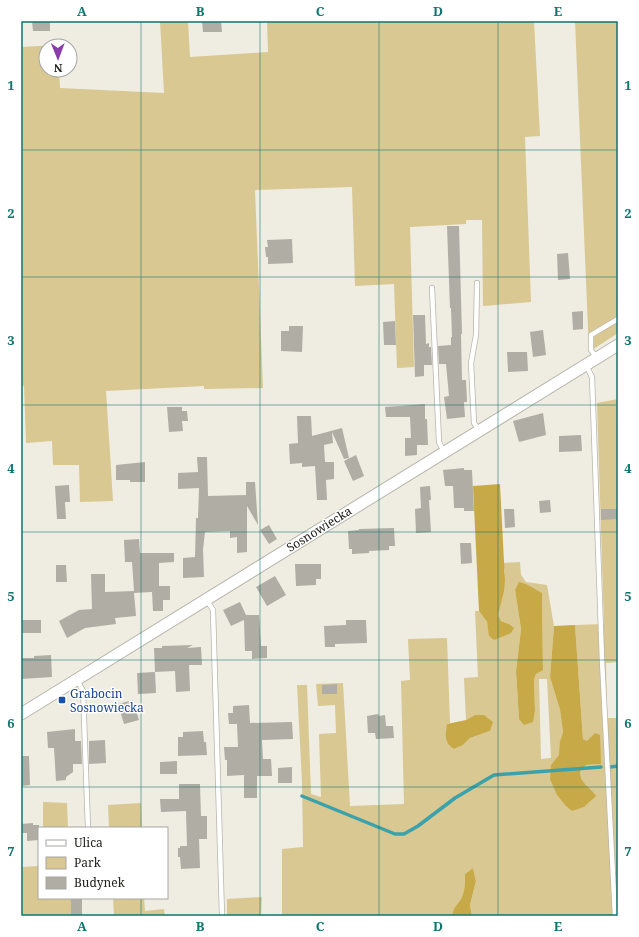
<svg xmlns="http://www.w3.org/2000/svg" width="639" height="937" viewBox="0 0 639 937" font-family="'Noto Serif',serif">
	<style>
		.green { fill: #d9c891; fill-rule: evenodd }
		.forest { fill: #c7aa47 }
		.lines { fill: none; stroke-linecap: round; stroke-linejoin: round }
		.stream { stroke: #3ba1ab; stroke-width: 3.5 }
		.building { fill: #b0ada4 }
		.service-casing { stroke: #b8b6ac; stroke-width: 6 }
		.tertiary-casing { stroke: #b8b6ac; stroke-width: 13 }
		.service { stroke: #fff; stroke-width: 4.5 }
		.tertiary { stroke: #fff; stroke-width: 11 }
		.grid { fill: none; stroke: #0f766e; stroke-width: 1; stroke-opacity: 0.55 }
		.transit-dot { fill: #1a4fb4; stroke: #fff; stroke-width: 1.5 }
		.labels { text-anchor: middle; dominant-baseline: central; stroke-width: 3; stroke-linejoin: round; paint-order: stroke }
		.street-label { font-size: 12px; fill: #21201c; stroke: #fff }
		.transit-label { font-size: 12px; fill: #164399; stroke: #fff; text-anchor: start }
		.neatline { fill: none; stroke: #0f766e; stroke-width: 1.5 }
		.grid-label { font-size: 13px; text-anchor: middle; font-weight: bold; fill: #0f766e }
	</style>
	<rect width="100%" height="100%" fill="#efece2"/>
	<path class="green" d="M 160,21 L 188,21 L 190,57 L 268,52 L 267,21 L 534,21 L 540,136 L 525,137 L 531,302 L 483,306 L 482,220 L 466,220 L 466,224 L 410,227 L 414,367 L 397,368 L 394,284 L 355,286 L 352,187 L 255,190 L 263,388 L 204,389 L 204,386 L 106,391 L 113,501 L 80,502 L 79,465 L 53,465 L 52,441 L 26,443 L 24,385 L 23,387 L 21,387 L 21,47 L 58,45 L 58,46 L 46,46 L 46,70 L 59,70 L 60,88 L 164,93 Z
		M 575,21 L 618,21 L 618,333 L 589,352 Z
		M 618,399 L 618,662 L 606,663 L 607,718 L 618,718 L 618,916 L 472,916 L 470,905 L 476,881 L 473,868 L 465,874 C 465,883 465,891 461,899 C 456,907 454,905 452,916 L 282,916 L 282,849 L 303,847 L 302,782 L 297,685 L 307,685 L 311,794 L 321,797 L 319,734 L 336,733 L 335,705 L 318,706 L 316,684 L 343,683 L 350,806 L 404,804 L 401,681 L 410,680 L 408,639 L 447,638 L 450,723 L 447,724 L 454,749 L 463,745 L 470,738 L 490,731 L 475,715 L 466,720 L 464,678 L 478,677 L 475,611 L 479,611 L 487,622 L 490,636 L 509,624 L 501,621 L 498,615 L 505,572 L 503,563 L 520,562 L 521,575 L 526,582 L 547,585 L 554,626 L 550,677 L 560,710 L 563,732 L 560,741 L 560,755 L 551,765 L 591,788 C 584,784 580,780 580,772 L 586,765 L 601,764 L 587,741 L 583,739 L 575,625 L 604,624 L 597,403 ZM 515,590 L 542,593 L 543,669 L 536,674 L 534,680 L 535,710 L 519,719 L 516,671 L 521,629 ZM 539,679 L 547,679 L 551,758 L 541,759 Z
		M 43,802 L 67,803 L 68,828 L 43,828 Z
		M 141,803 L 142,828 L 109,828 L 108,805 Z
		M 39,866 L 39,898 L 71,898 L 71,916 L 21,916 L 22,867 Z
		M 262,897 L 261,916 L 227,916 L 227,899 Z
		M 113,898 L 144,898 L 145,911 L 164,909 L 165,916 L 114,916 Z"/>
	<path class="forest" d="M 500,484 L 505,581 L 504,591 L 498,615 L 501,621 L 509,624 L 514,628 L 511,633 L 494,640 L 489,636 L 487,622 L 479,611 L 473,486 Z
		M 519,582 L 526,584 L 542,593 L 543,670 L 536,674 L 534,680 L 535,710 L 533,722 L 524,725 L 519,719 L 516,671 L 521,629 L 515,590 Z
		M 575,625 L 583,739 L 587,741 L 595,733 L 600,735 L 601,764 L 586,765 L 580,772 C 580,783 590,787 596,796 L 584,807 L 572,811 L 566,806 L 557,795 L 550,779 L 551,765 L 559,755 L 560,741 L 563,732 L 560,710 L 550,677 L 554,626 Z
		M 475,715 L 484,715 L 493,722 L 490,731 L 470,738 L 463,745 L 454,749 C 443,742 446,734 447,724 L 466,720 Z
		M 473,868 L 476,881 L 470,905 L 472,916 L 452,916 C 454,905 456,907 461,899 C 465,891 465,883 465,874 Z"/>
	<g class="lines">
		<path class="stream" d="M 610,767 L 618,766
			M 302,796 L 395,834 L 404,834 L 418,826 L 455,798 L 494,775 L 601,767"/>
	</g>
	<path class="building" d="M 32,21 L 50,21 L 50,31 L 33,31 Z
		M 202,21 L 221,21 L 222,32 L 203,32 Z
		M 447,226 L 459,226 L 462,334 L 461,334 L 462,380 L 466,380 L 467,402 L 464,402 L 465,417 L 447,419 L 444,397 L 449,396 L 446,364 L 439,364 L 438,346 L 451,345 L 451,337 L 452,337 L 451,308 L 450,308 Z
		M 292,239 L 293,263 L 268,264 L 268,257 L 266,257 L 265,247 L 268,247 L 267,240 Z
		M 568,253 L 570,279 L 558,280 L 557,254 Z
		M 583,311 L 583,329 L 573,330 L 572,312 Z
		M 413,315 L 425,315 L 426,344 L 429,343 L 429,347 L 431,347 L 432,365 L 424,365 L 424,376 L 415,377 Z
		M 395,321 L 396,345 L 384,345 L 383,322 Z
		M 289,326 L 303,326 L 302,352 L 281,351 L 281,331 L 289,331 Z
		M 543,330 L 546,355 L 533,357 L 530,332 Z
		M 507,352 L 527,352 L 528,371 L 508,372 Z
		M 425,404 L 425,419 L 427,419 L 428,445 L 417,445 L 417,455 L 405,456 L 405,438 L 411,438 L 410,417 L 386,417 L 385,407 Z
		M 167,407 L 182,407 L 182,411 L 187,411 L 188,421 L 182,421 L 183,431 L 169,432 Z
		M 543,413 L 546,435 L 519,442 L 513,421 Z
		M 297,416 L 311,416 L 312,436 L 342,428 L 349,458 L 344,459 L 332,432 L 333,443 L 324,445 L 325,462 L 334,462 L 334,479 L 326,480 L 327,500 L 317,500 L 315,466 L 302,467 L 302,463 L 290,464 L 289,444 L 298,443 Z
		M 581,435 L 582,451 L 559,452 L 559,436 Z
		M 356,455 L 364,476 L 353,481 L 344,461 Z
		M 197,457 L 207,457 L 208,496 L 246,495 L 246,482 L 255,482 L 258,525 L 247,506 L 247,552 L 237,553 L 237,537 L 230,538 L 230,531 L 205,532 L 203,549 L 204,577 L 183,578 L 183,558 L 195,557 L 196,518 L 198,518 L 199,488 L 178,489 L 178,473 L 198,472 Z
		M 145,462 L 145,482 L 130,482 L 130,480 L 116,480 L 116,465 Z
		M 464,468 L 464,470 L 472,470 L 474,511 L 464,511 L 464,508 L 454,508 L 453,486 L 445,486 L 443,470 Z
		M 69,485 L 70,502 L 65,502 L 66,519 L 57,519 L 55,486 Z
		M 430,486 L 431,500 L 429,500 L 431,532 L 416,533 L 415,509 L 421,508 L 420,487 Z
		M 550,500 L 551,512 L 540,513 L 539,501 Z
		M 504,509 L 514,509 L 515,527 L 505,528 Z
		M 601,509 L 617,509 L 617,519 L 601,520 Z
		M 269,525 L 277,539 L 269,544 L 260,530 Z
		M 394,528 L 395,546 L 389,546 L 389,550 L 369,551 L 369,553 L 352,554 L 352,549 L 349,549 L 348,531 L 359,530 L 359,529 Z
		M 139,539 L 140,553 L 174,553 L 174,562 L 159,563 L 159,586 L 170,586 L 170,600 L 163,600 L 163,611 L 153,611 L 152,592 L 134,593 L 136,616 L 115,618 L 116,624 L 85,628 L 67,638 L 59,621 L 79,610 L 92,609 L 91,574 L 105,574 L 105,592 L 134,591 L 132,562 L 125,562 L 124,540 Z
		M 460,543 L 471,543 L 472,563 L 461,564 Z
		M 295,564 L 321,564 L 321,579 L 316,579 L 316,585 L 296,586 Z
		M 56,565 L 66,565 L 67,582 L 56,582 Z
		M 275,576 L 286,595 L 267,606 L 256,587 Z
		M 240,602 L 246,615 L 259,615 L 261,646 L 267,646 L 267,658 L 252,659 L 252,651 L 245,651 L 244,620 L 231,626 L 223,610 Z
		M 22,620 L 41,620 L 41,633 L 22,633 Z
		M 346,620 L 366,620 L 367,643 L 335,644 L 335,647 L 325,647 L 324,626 L 346,625 Z
		M 193,645 L 187,648 L 201,647 L 202,665 L 189,665 L 190,691 L 176,692 L 175,671 L 155,672 L 154,648 L 162,648 L 162,646 Z
		M 51,655 L 52,677 L 21,679 L 21,658 L 34,658 L 34,656 Z
		M 155,672 L 156,693 L 138,694 L 137,673 Z
		M 337,684 L 337,694 L 322,694 L 322,685 Z
		M 133,700 L 139,720 L 124,724 L 118,704 Z
		M 249,705 L 250,723 L 292,722 L 293,739 L 262,740 L 263,759 L 271,759 L 272,776 L 257,776 L 257,798 L 244,798 L 244,775 L 227,776 L 227,760 L 225,760 L 224,747 L 238,747 L 237,724 L 229,724 L 228,713 L 233,713 L 233,706 Z
		M 378,714 L 379,716 L 385,715 L 386,726 L 393,726 L 394,738 L 376,739 L 375,733 L 368,733 L 367,716 Z
		M 75,729 L 75,741 L 81,741 L 82,764 L 73,764 L 73,772 L 66,777 L 66,780 L 56,781 L 54,748 L 48,748 L 47,732 Z
		M 203,731 L 204,742 L 206,742 L 207,755 L 178,756 L 178,737 L 183,737 L 183,732 Z
		M 105,740 L 106,763 L 89,764 L 89,741 Z
		M 21,756 L 29,756 L 30,785 L 21,786 Z
		M 177,761 L 177,774 L 160,774 L 160,762 Z
		M 292,767 L 292,783 L 278,783 L 278,768 Z
		M 179,784 L 200,784 L 201,816 L 207,816 L 207,839 L 199,839 L 200,868 L 181,869 L 180,857 L 178,857 L 178,848 L 180,848 L 180,846 L 187,846 L 186,811 L 161,812 L 160,799 L 179,799 Z
		M 33,823 L 33,825 L 39,825 L 39,840 L 27,841 L 27,833 L 21,833 L 21,824 Z
		M 71,898 L 82,898 L 82,916 L 71,916 Z"/>
	<g class="lines">
		<defs>
			<path id="service" d="M 477,283 L 476,335 L 471,363 L 474,423 L 479,430
				M 432,288 L 439,442 L 444,452
				M 597,358 L 591,350 L 591,335 L 618,319
				M 586,365 L 592,377 L 602,660 L 615,916
				M 206,599 L 213,610 L 222,916
				M 77,680 L 83,691 L 88,828"/>
			<path id="tertiary" d="M 21,714 L 618,345"/>
		</defs>
		<use href="#service" class="service-casing"/>
		<use href="#tertiary" class="tertiary-casing"/>
		<use href="#service" class="service"/>
		<use href="#tertiary" class="tertiary"/>
	</g>
	<path class="grid" d="M 141,21 L 141,828M 260,21 L 260,916M 379,21 L 379,916M 498,21 L 498,916M 21,150 L 618,150M 21,277 L 618,277M 21,405 L 618,405M 21,532 L 618,532M 21,660 L 618,660M 21,787 L 618,787M 141,898 L 141,916"/>
	<rect class="transit-dot" x="58" y="696" width="8" height="8" rx="2"/>
	<g class="labels">
		<g class="street-label">
			<text transform="translate(319 529) rotate(-32)">Sosnowiecka</text>
		</g>
		<g class="transit-label">
			<text x="70" y="693">Grabocin<tspan x="70" dy="14">Sosnowiecka</tspan></text>
		</g>
	</g>
	<rect width="639" height="937" fill="none" stroke="#ffffff" stroke-width="44"/>
	<rect x="38" y="827" width="130" height="72" fill="#ffffff" stroke="#a6a6a4"/>
	<rect x="46" y="840" width="20" height="6" fill="#ffffff" stroke="#a6a6a4"/>
	<text x="74" y="847" font-size="12" fill="#21201c">Ulica</text>
	<rect x="46" y="857" width="20" height="12" fill="#d9c891" stroke="#a6a6a4"/>
	<text x="74" y="867" font-size="12" fill="#21201c">Park</text>
	<rect x="46" y="877" width="20" height="12" fill="#b0ada4" stroke="#a6a6a4"/>
	<text x="74" y="887" font-size="12" fill="#21201c">Budynek</text>
	<g transform="translate(58 58) rotate(179)"><circle r="19" fill="#ffffff" stroke="#a6a6a4"/>
	<path d="M0-3L7 15L0 10L-7 15Z" fill="#8c3dac"/>
	<text y="-6" font-size="11" font-weight="bold" text-anchor="middle" fill="#21201c">N</text>
	</g>
	<rect x="22" y="22" width="595" height="893" class="neatline"/>
	<g class="grid-label">
		<text x="82" y="16">A</text>
		<text x="200" y="16">B</text>
		<text x="320" y="16">C</text>
		<text x="438" y="16">D</text>
		<text x="558" y="16">E</text>
		<text x="11" y="90">1</text>
		<text x="628" y="90">1</text>
		<text x="11" y="218">2</text>
		<text x="628" y="218">2</text>
		<text x="11" y="345">3</text>
		<text x="628" y="345">3</text>
		<text x="11" y="473">4</text>
		<text x="628" y="473">4</text>
		<text x="11" y="601">5</text>
		<text x="628" y="601">5</text>
		<text x="11" y="728">6</text>
		<text x="628" y="728">6</text>
		<text x="11" y="856">7</text>
		<text x="628" y="856">7</text>
		<text x="82" y="931">A</text>
		<text x="200" y="931">B</text>
		<text x="320" y="931">C</text>
		<text x="438" y="931">D</text>
		<text x="558" y="931">E</text>
	</g>
</svg>
